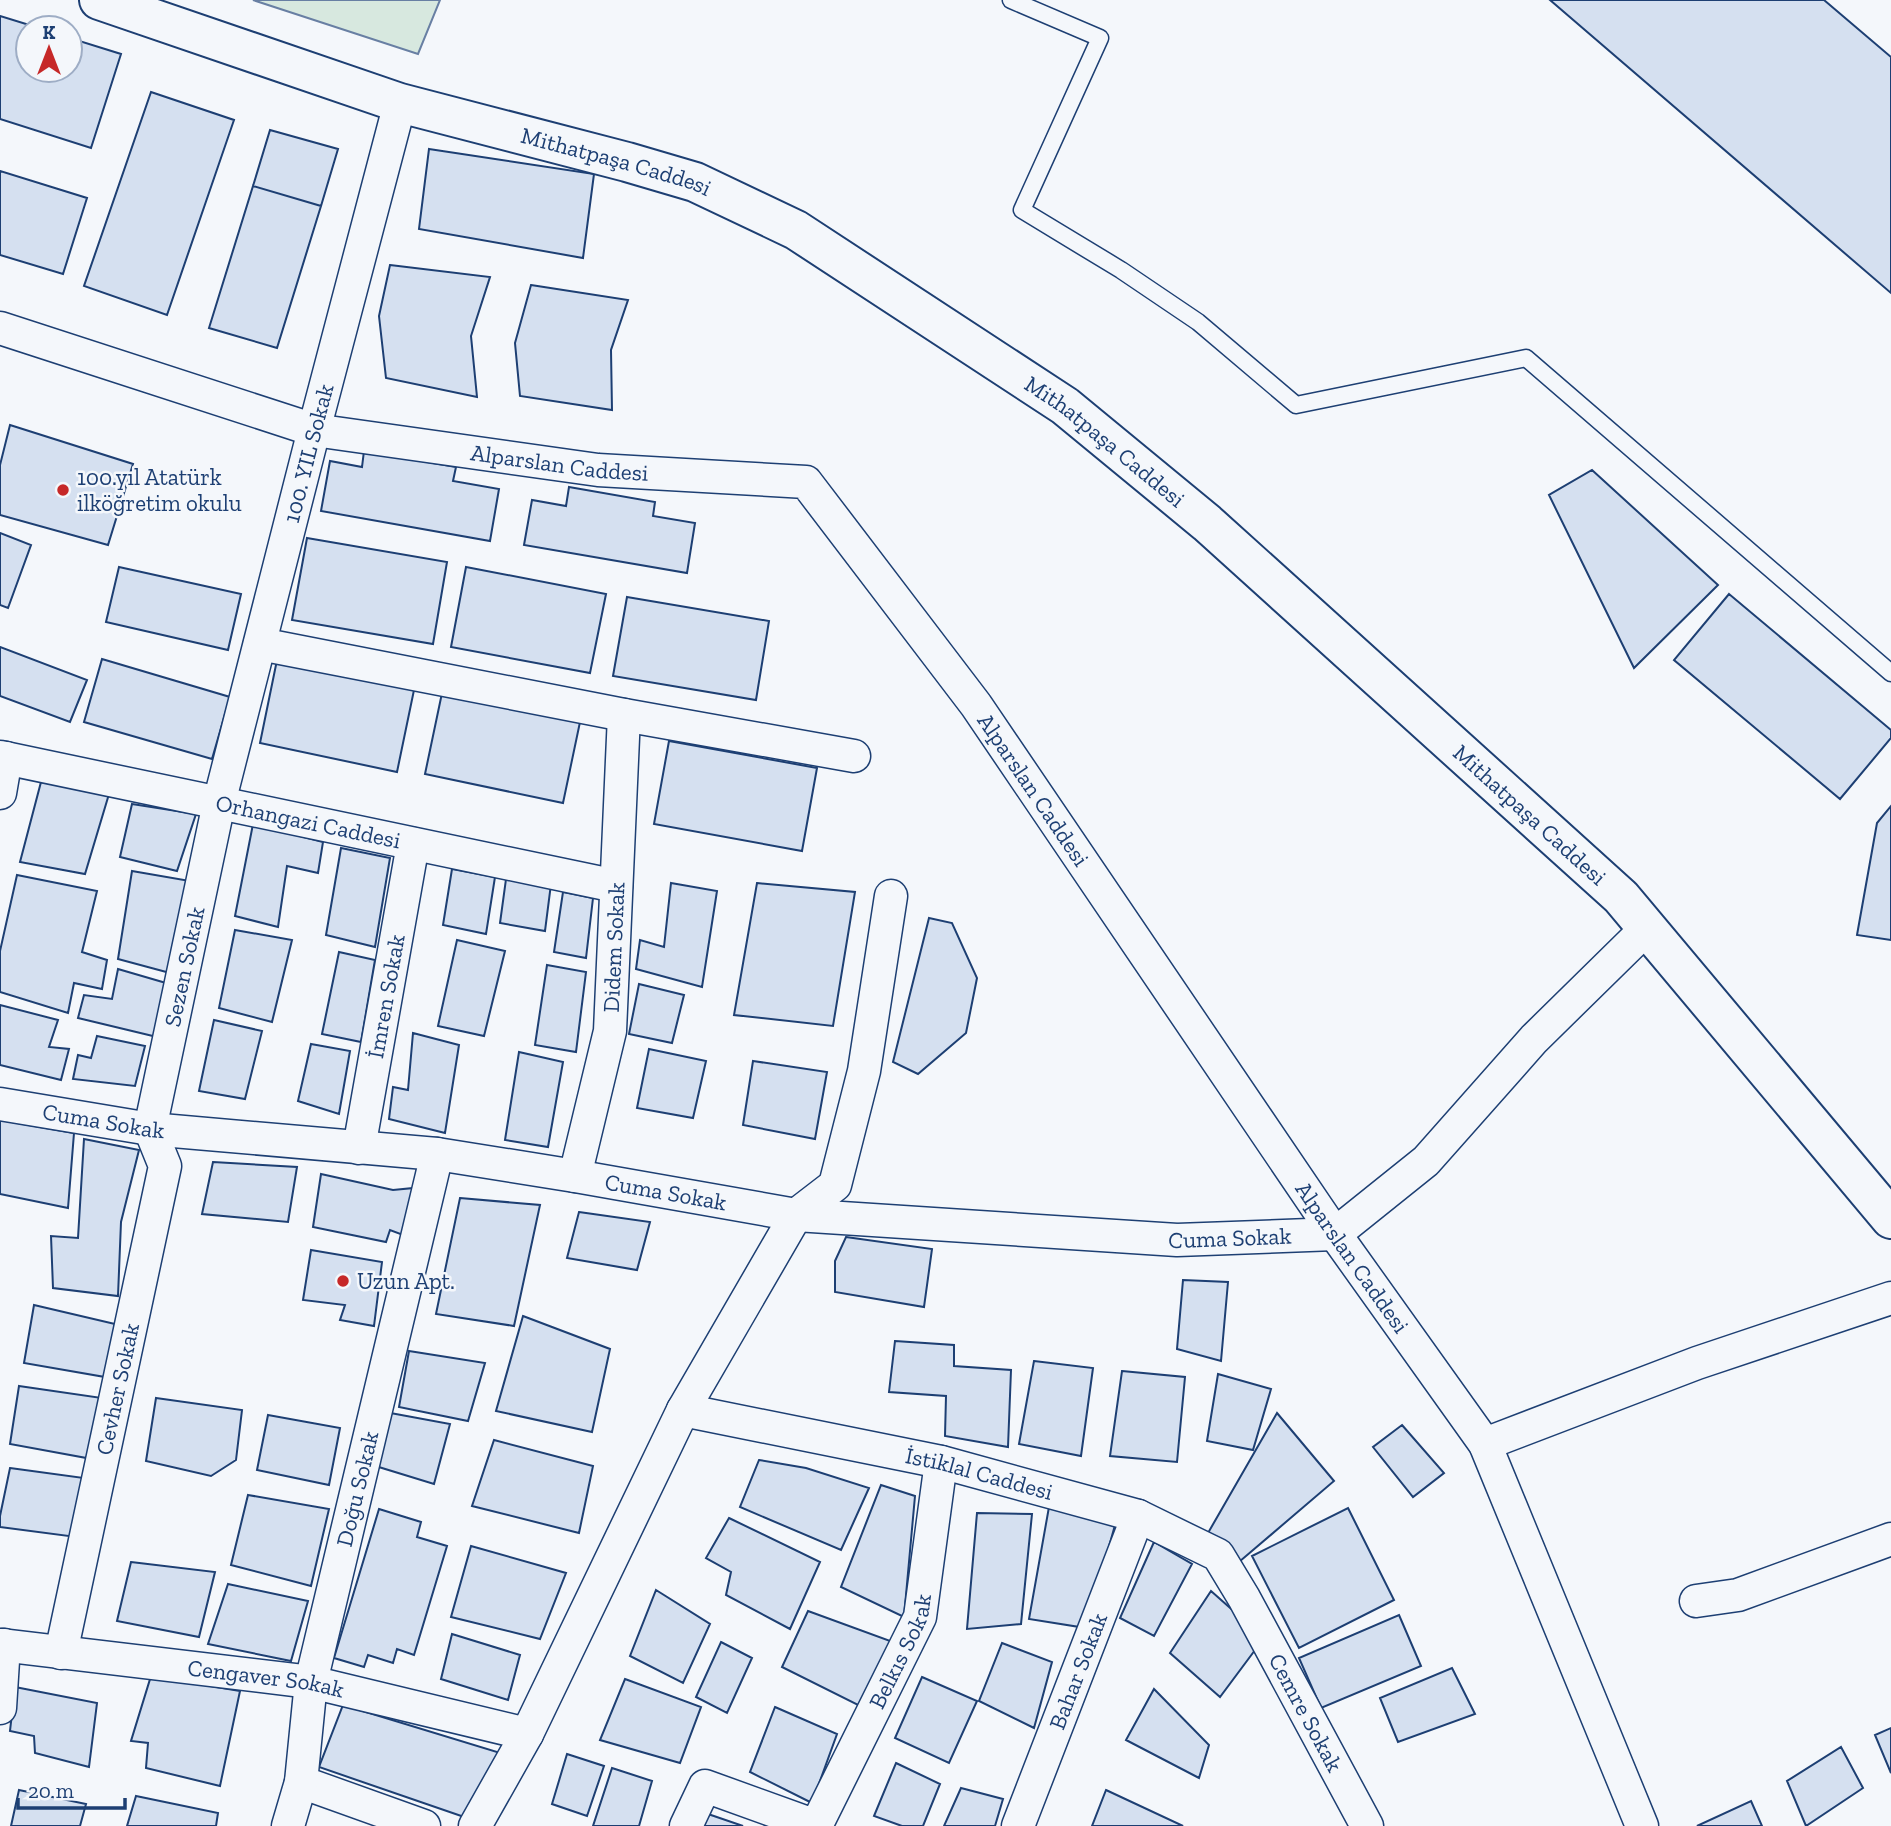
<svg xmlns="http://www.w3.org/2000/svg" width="1891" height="1826" viewBox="0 0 1891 1826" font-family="'Zilla Slab',serif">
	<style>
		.green { fill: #d7e8df; stroke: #687fa3; stroke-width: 2 }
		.building { fill: #d5e0f0; stroke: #1d3f73; stroke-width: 2 }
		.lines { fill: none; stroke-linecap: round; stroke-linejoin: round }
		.lane-casing { stroke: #1d3f73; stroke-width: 19 }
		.street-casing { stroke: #1d3f73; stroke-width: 35 }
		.secondary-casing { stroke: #1d3f73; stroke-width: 42 }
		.lane { stroke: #f4f7fb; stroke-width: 16 }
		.street { stroke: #f4f7fb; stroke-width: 32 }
		.secondary { stroke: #f4f7fb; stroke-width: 38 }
		.poi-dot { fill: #c62828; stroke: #f4f7fb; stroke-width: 2.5 }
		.labels { text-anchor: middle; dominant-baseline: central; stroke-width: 5; stroke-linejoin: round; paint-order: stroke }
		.street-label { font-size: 23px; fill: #1d3f73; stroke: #f4f7fb }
		.poi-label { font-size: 23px; fill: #1d3f73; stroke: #f4f7fb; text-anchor: start }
	</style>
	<rect width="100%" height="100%" fill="#f4f7fb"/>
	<path class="green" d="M 253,0 L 440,0 L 418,54 Z"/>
	<path class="building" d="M 1550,0 L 1824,0 L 1891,57 L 1891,293 Z
		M 0,16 L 39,28 L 28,28 L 28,70 L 70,70 L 70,38 L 121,54 L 91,148 L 0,119 Z
		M 151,92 L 234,120 L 167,315 L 84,286 Z
		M 270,130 L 338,149 L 321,206 L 253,186 Z
		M 429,149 L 594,174 L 583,258 L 419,229 Z
		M 0,171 L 87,198 L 63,274 L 0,255 Z
		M 253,186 L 321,206 L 277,348 L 209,328 Z
		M 390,265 L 490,277 L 471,336 L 477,397 L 386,378 L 379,316 Z
		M 531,285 L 628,300 L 611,350 L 612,410 L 520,396 L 515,343 Z
		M 10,425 L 133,464 L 108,545 L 0,515 L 0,465 Z
		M 364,451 L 456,467 L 453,481 L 499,489 L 490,541 L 321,511 L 330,461 L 362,467 Z
		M 1592,470 L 1718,585 L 1634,668 L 1549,495 Z
		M 569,487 L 655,502 L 653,516 L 695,523 L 687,573 L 524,545 L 532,500 L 566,506 Z
		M 0,533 L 31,545 L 8,608 L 0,605 Z
		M 307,538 L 447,562 L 433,644 L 292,620 Z
		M 119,567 L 241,594 L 228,650 L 106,622 Z
		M 466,567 L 606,594 L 590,673 L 451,647 Z
		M 1729,594 L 1891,730 L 1891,738 L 1840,799 L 1674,660 Z
		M 627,597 L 769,621 L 756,700 L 613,676 Z
		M 0,647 L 87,680 L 70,722 L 0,696 Z
		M 102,659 L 230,697 L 212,759 L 84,722 Z
		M 277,660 L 414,690 L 397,772 L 260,743 Z
		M 442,693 L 580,722 L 563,803 L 425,774 Z
		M 669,741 L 817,768 L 802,851 L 654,824 Z
		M 41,782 L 109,794 L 85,874 L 20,862 Z
		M 132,804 L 196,814 L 177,871 L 120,857 Z
		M 1891,806 L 1891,940 L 1857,935 L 1877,823 Z
		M 253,824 L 323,842 L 318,873 L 287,866 L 278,927 L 235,916 Z
		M 341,848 L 390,858 L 375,947 L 326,935 Z
		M 452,869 L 495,877 L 486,934 L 443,925 Z
		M 132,871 L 190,881 L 170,973 L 118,959 Z
		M 17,875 L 97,891 L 82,952 L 107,960 L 102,989 L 74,983 L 68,1013 L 0,992 L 0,951 Z
		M 506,879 L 551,884 L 545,931 L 500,923 Z
		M 671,883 L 717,891 L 702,987 L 636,969 L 640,940 L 664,947 Z
		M 757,883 L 855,892 L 833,1026 L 734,1015 Z
		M 563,892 L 593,898 L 586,958 L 554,952 Z
		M 929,918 L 952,923 L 977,978 L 966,1033 L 918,1074 L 893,1062 Z
		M 235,930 L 292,940 L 272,1022 L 219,1008 Z
		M 457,940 L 505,951 L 484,1036 L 438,1026 Z
		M 339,952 L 375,960 L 361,1042 L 322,1034 Z
		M 547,965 L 586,972 L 576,1052 L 535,1045 Z
		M 118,969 L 166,983 L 157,1037 L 78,1018 L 84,995 L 112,999 Z
		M 639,984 L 684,995 L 672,1043 L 629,1034 Z
		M 0,1005 L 58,1020 L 49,1047 L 69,1049 L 61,1080 L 0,1065 Z
		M 214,1020 L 262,1031 L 245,1099 L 199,1091 Z
		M 413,1033 L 459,1045 L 445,1133 L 389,1119 L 393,1087 L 408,1090 Z
		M 97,1036 L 145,1046 L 135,1086 L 73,1079 L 78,1055 L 91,1058 Z
		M 311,1044 L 350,1051 L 339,1114 L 298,1101 Z
		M 649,1049 L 706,1061 L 693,1118 L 637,1108 Z
		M 519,1052 L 563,1062 L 548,1147 L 505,1140 Z
		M 753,1061 L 827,1072 L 815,1139 L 743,1125 Z
		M 0,1120 L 74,1133 L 68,1208 L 0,1194 Z
		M 84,1139 L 139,1150 L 121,1222 L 118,1296 L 53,1288 L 51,1236 L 78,1238 Z
		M 213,1162 L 297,1167 L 288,1222 L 202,1214 Z
		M 321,1174 L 393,1190 L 414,1188 L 403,1235 L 390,1230 L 386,1242 L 313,1227 Z
		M 460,1198 L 540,1205 L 514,1326 L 436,1314 Z
		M 579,1212 L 650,1222 L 637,1270 L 567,1258 Z
		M 846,1237 L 932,1249 L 924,1307 L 835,1292 L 835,1261 Z
		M 311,1250 L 382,1262 L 374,1326 L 340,1320 L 345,1305 L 303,1300 Z
		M 1183,1280 L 1228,1282 L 1221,1361 L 1177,1349 Z
		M 34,1305 L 115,1324 L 105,1377 L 24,1363 Z
		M 523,1316 L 610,1349 L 592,1432 L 496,1411 Z
		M 895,1341 L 954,1345 L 954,1366 L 1011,1370 L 1008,1447 L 945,1436 L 946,1396 L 889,1392 Z
		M 409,1351 L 485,1363 L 468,1421 L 399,1407 Z
		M 1034,1361 L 1093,1368 L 1081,1456 L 1019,1444 Z
		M 1122,1371 L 1185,1377 L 1177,1462 L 1110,1456 Z
		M 1218,1374 L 1271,1389 L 1253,1450 L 1207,1441 Z
		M 19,1386 L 102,1398 L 92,1459 L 10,1444 Z
		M 156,1398 L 242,1410 L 236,1460 L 211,1476 L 146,1461 Z
		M 385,1412 L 450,1424 L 434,1484 L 369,1464 Z
		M 1277,1413 L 1334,1481 L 1239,1562 L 1208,1533 Z
		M 268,1415 L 340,1428 L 329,1485 L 257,1470 Z
		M 1402,1425 L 1444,1473 L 1413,1497 L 1373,1447 Z
		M 494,1440 L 593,1466 L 579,1533 L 472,1506 Z
		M 759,1460 L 806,1468 L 869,1488 L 841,1550 L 740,1507 Z
		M 10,1468 L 84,1478 L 76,1537 L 0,1527 L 0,1516 Z
		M 881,1485 L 915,1496 L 904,1617 L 841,1587 Z
		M 248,1495 L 329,1509 L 311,1586 L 231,1565 Z
		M 1049,1507 L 1117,1518 L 1086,1628 L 1029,1619 Z
		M 1348,1508 L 1394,1600 L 1299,1648 L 1252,1556 Z
		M 379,1509 L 421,1522 L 417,1537 L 447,1546 L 414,1655 L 397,1649 L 393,1663 L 368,1655 L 364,1667 L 334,1658 Z
		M 977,1513 L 1032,1514 L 1021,1624 L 967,1629 Z
		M 729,1518 L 820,1562 L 790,1629 L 726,1595 L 731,1572 L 706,1558 Z
		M 1154,1542 L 1192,1564 L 1154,1636 L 1120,1618 Z
		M 471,1546 L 566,1573 L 540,1639 L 451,1617 Z
		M 131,1562 L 215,1572 L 199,1637 L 117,1621 Z
		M 228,1584 L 308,1601 L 291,1661 L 208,1644 Z
		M 656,1590 L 710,1624 L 683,1683 L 630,1656 Z
		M 1211,1591 L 1264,1638 L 1220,1697 L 1170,1653 Z
		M 808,1611 L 893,1642 L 862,1707 L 782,1667 Z
		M 1399,1615 L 1421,1666 L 1321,1708 L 1299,1658 Z
		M 452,1634 L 520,1655 L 508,1700 L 441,1679 Z
		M 721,1642 L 752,1658 L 727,1713 L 696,1697 Z
		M 1002,1643 L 1052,1662 L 1034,1728 L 979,1701 Z
		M 1452,1668 L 1475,1714 L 1398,1742 L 1380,1698 Z
		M 151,1676 L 240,1691 L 220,1786 L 146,1768 L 148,1743 L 131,1741 Z
		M 922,1677 L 977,1701 L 949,1763 L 895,1738 Z
		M 625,1679 L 701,1707 L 680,1763 L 600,1740 Z
		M 15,1687 L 97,1703 L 89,1767 L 35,1753 L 34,1736 L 10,1731 Z
		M 1154,1689 L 1209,1745 L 1199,1778 L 1126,1740 Z
		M 343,1705 L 507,1755 L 470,1819 L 319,1767 Z
		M 775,1707 L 837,1734 L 812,1803 L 750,1772 Z
		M 1891,1728 L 1891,1773 L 1875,1735 Z
		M 1841,1747 L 1863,1788 L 1806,1826 L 1787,1781 Z
		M 567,1754 L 604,1766 L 587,1816 L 552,1804 Z
		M 896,1763 L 940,1784 L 923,1826 L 902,1826 L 874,1816 Z
		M 612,1768 L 652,1781 L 639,1826 L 593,1826 Z
		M 961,1788 L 1003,1799 L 995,1826 L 944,1826 Z
		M 19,1790 L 86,1804 L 80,1826 L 11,1826 Z
		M 1106,1790 L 1183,1826 L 1092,1826 Z
		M 136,1796 L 218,1813 L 216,1826 L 127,1826 Z
		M 1751,1801 L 1762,1826 L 1697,1826 Z
		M 708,1814 L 743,1826 L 704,1826 Z"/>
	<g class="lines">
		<defs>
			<path id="lane" d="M 1011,0 L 1100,38 L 1022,210 L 1121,270 L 1198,322 L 1296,405 L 1526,358 L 1891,673"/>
			<g id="street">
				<path id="s1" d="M 0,328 L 314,430 L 598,470 L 806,482 L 976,705 L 1335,1234 L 1485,1444 L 1642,1826"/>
				<path d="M 260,644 L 624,715 L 854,756"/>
				<path id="s2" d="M 0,757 L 616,886"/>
				<path d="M 0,793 L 6,758"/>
				<path id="s3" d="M 0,1104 L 150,1129 L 437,1154 L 575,1176 L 796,1215 L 1177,1240 L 1335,1234 L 1426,1161 L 1534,1039 L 1647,928"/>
				<path id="s4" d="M 359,1148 L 413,844"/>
				<path id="s5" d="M 575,1176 L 610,1031 L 624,715"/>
				<path id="s6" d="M 683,1410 L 941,1462 L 1138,1516 L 1218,1555 L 1244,1598 L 1367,1826"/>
				<path d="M 1485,1444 L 1697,1363 L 1891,1298"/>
				<path d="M 1696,1601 L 1738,1595 L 1891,1539"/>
				<path id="s7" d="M 0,1645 L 311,1682 L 527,1734"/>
				<path id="s8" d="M 61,1653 L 165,1166 L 150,1129 L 219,803 L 314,430 L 400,103"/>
				<path d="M 0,1708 L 4,1645"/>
				<path d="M 301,1782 L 424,1826"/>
				<path id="s9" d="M 288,1826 L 301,1782 L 311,1682 L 437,1154"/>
				<path d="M 475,1826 L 527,1734 L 683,1410 L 796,1215 L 835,1185 L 864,1071 L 891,896"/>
				<path id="s10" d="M 686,1826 L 705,1786 L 816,1826 L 920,1617 L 941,1462"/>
				<path id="s11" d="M 1018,1826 L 1138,1516"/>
			</g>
			<g id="secondary">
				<path id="s12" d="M 99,0 L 400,103 L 627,162 L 695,182 L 796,230 L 1065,406 L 1207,523 L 1621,897 L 1891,1219"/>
			</g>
		</defs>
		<use href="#lane" class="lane-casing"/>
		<use href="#street" class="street-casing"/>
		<use href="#secondary" class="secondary-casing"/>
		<use href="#lane" class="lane"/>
		<use href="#street" class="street"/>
		<use href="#secondary" class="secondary"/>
	</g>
	<g class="poi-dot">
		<circle cx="63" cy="490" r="7"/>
		<circle cx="343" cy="1281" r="7"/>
	</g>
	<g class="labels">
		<g class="street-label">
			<text stroke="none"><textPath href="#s12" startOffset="542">Mithatpaşa Caddesi</textPath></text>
			<text stroke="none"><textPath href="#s12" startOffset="1110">Mithatpaşa Caddesi</textPath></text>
			<text stroke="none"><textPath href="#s8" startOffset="1232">100. YIL Sokak</textPath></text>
			<text stroke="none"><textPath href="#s1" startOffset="578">Alparslan Caddesi</textPath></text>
			<text stroke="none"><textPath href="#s1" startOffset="1208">Alparslan Caddesi</textPath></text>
			<text stroke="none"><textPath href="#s12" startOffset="1676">Mithatpaşa Caddesi</textPath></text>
			<text stroke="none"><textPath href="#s2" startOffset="315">Orhangazi Caddesi</textPath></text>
			<text stroke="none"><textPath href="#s5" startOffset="233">Didem Sokak</textPath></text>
			<text stroke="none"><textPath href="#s8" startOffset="704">Sezen Sokak</textPath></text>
			<text stroke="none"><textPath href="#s4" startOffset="154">İmren Sokak</textPath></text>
			<text stroke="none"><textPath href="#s3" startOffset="105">Cuma Sokak</textPath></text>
			<text stroke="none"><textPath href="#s3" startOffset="672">Cuma Sokak</textPath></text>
			<text stroke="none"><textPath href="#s3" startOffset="1239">Cuma Sokak</textPath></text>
			<text stroke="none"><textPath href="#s1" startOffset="1774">Alparslan Caddesi</textPath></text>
			<text stroke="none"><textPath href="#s8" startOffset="270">Cevher Sokak</textPath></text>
			<text stroke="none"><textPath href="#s6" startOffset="303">İstiklal Caddesi</textPath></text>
			<text stroke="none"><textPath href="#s9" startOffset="345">Doğu Sokak</textPath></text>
			<text stroke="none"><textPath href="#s10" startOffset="357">Belkıs Sokak</textPath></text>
			<text stroke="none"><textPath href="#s11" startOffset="166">Bahar Sokak</textPath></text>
			<text stroke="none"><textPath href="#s7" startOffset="268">Cengaver Sokak</textPath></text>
			<text stroke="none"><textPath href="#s6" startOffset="737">Cemre Sokak</textPath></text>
		</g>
		<g class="poi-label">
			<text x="77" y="477">100.yıl Atatürk<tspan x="77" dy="26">ilköğretim okulu</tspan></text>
			<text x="357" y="1281">Uzun Apt.</text>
		</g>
	</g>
	<g transform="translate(49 49)"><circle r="33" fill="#f4f7fb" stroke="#9eadc5" stroke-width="2"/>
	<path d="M0-5L12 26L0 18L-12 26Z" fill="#c62828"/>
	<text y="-10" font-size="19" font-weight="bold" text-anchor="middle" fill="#1d3f73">K</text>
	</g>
	<path d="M18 1798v10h107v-10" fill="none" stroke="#1d3f73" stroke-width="3.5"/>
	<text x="28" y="1798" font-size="21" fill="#1d3f73" stroke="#f4f7fb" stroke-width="5" paint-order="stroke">20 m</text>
</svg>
